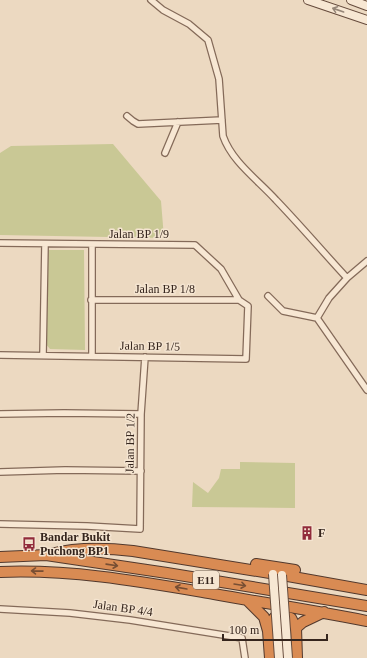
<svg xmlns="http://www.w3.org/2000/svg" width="367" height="658" viewBox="0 0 367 658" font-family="'Times New Roman',serif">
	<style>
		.green { fill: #c9c895 }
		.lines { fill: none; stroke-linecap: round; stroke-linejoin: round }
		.street-casing { stroke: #846a59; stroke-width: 8 }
		.secondary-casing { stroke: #664b3c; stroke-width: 10 }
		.highway-casing { stroke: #52392d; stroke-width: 12 }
		.street { stroke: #f7e7d3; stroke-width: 5.5 }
		.secondary { stroke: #f7e7d3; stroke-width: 8 }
		.highway { stroke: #d98b53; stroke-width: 10 }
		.secondary-bridge-casing { stroke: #664b3c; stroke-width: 10; stroke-linecap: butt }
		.secondary-bridge { stroke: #f7e7d3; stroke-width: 8 }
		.oneway { stroke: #968678 }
		.oneway2 { stroke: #774e33 }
		.labels { text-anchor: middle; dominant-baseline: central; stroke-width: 3; stroke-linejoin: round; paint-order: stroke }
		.shield { fill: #f4e4d0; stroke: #6e5e53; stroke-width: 1 }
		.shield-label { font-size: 11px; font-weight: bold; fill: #35251d }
		.street-label { font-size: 12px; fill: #35251d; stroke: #f4e4d0 }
		.poi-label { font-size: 12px; font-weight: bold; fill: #35251d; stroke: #f4e4d0; text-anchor: start }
	</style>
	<rect width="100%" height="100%" fill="#ecd9c1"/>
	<path class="green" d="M 113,144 L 161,201 L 164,238 L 0,235 L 0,153 L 11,146 Z
		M 47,250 L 84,250 L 85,350 L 50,349 L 45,343 Z
		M 240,462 L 295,463 L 295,508 L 192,507 L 193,482 L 208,493 L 219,478 L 221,469 L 240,469 Z"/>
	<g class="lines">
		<defs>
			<path id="street" d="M 151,0 L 163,10 L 189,24 L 208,40 L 219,79 L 223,136 C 232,162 258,180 276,200 C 300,225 323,252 347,278 L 329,298 L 317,318 L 367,390
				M 127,116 L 133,121 L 138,124 L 222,120
				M 165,153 L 178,122
				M 0,243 L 195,245 L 221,269 L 239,300 L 248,306 L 246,359 L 0,355
				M 347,278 L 367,261
				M 268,296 L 283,311 L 317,318
				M 91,300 L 239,300
				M 43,355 L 45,244
				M 92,356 L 92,245
				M 0,414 L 64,413 L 141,414
				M 0,472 L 65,470 L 141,471
				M 0,524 L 87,526 L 140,529 L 141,414 L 145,357
				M 0,609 L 70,613 L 130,620 L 242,638 L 245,658"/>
			<path id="secondary" d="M 308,0 L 367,20
				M 351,0 L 367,6"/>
			<path id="highway" d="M 51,554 C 78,547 106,548 133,551 L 282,575 L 367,590
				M 0,557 L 46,555 L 167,573 L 367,606
				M 256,564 L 295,570
				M 0,572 C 72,569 143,582 214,594 C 265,603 316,611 367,621
				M 247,600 L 264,617 L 268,631 L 270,658
				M 296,628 L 303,622 L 324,612
				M 268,631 L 269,624 L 275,617 L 283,616 L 291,618 L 296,628 L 297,658"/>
		</defs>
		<use href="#street" class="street-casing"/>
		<use href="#secondary" class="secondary-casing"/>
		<use href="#highway" class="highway-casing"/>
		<use href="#street" class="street"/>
		<use href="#secondary" class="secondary"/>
		<use href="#highway" class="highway"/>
		<defs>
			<path id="secondary-bridge" d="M 273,574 L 279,658
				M 282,575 L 288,658"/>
		</defs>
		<use href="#secondary-bridge" class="secondary-bridge-casing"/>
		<use href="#secondary-bridge" class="secondary-bridge"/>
	</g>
	<defs><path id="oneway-shaft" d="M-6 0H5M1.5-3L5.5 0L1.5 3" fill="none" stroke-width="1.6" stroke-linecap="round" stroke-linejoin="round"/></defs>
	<use class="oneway" href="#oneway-shaft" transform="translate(338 10) rotate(-161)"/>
	<g class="oneway2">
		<use href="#oneway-shaft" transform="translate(112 565) rotate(8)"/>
		<use href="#oneway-shaft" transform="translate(37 571) rotate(-179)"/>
		<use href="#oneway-shaft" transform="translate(240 585) rotate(9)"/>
		<use href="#oneway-shaft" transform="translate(181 588) rotate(-170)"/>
	</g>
	<defs>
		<symbol id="building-bare" viewBox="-9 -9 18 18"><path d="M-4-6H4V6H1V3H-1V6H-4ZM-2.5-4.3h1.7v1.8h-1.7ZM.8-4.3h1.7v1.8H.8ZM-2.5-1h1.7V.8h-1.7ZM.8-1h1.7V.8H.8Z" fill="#912b3b" stroke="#f4e4d0" stroke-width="2.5" paint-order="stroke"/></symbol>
		<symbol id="bus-bare" viewBox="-9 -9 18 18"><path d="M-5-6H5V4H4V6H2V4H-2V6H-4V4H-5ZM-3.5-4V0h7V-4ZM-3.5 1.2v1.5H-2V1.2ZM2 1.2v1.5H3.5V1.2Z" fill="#912b3b" stroke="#f4e4d0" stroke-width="2.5" paint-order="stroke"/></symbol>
	</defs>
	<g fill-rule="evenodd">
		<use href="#building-bare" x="297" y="523" width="20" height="20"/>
		<use href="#bus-bare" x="19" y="534" width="20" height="20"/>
	</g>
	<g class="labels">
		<rect class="shield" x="193" y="571" width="26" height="18" rx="3"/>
		<g class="shield-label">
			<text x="206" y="580">E11</text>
		</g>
		<g class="street-label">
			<text x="139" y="234">Jalan BP 1/9</text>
			<text x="165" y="289">Jalan BP 1/8</text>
			<text transform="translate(150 346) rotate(1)">Jalan BP 1/5</text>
			<text transform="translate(130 443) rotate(-89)">Jalan BP 1/2</text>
			<text transform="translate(123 608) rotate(8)">Jalan BP 4/4</text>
		</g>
		<g class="poi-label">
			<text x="318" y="533">F</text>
			<text x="40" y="537">Bandar Bukit<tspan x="40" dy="14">Puchong BP1</tspan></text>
		</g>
	</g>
	<path d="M223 634v6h104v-6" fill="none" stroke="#35251d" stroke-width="2"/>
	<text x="229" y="634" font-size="12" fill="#35251d" stroke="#f4e4d0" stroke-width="3" paint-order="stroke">100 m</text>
</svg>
